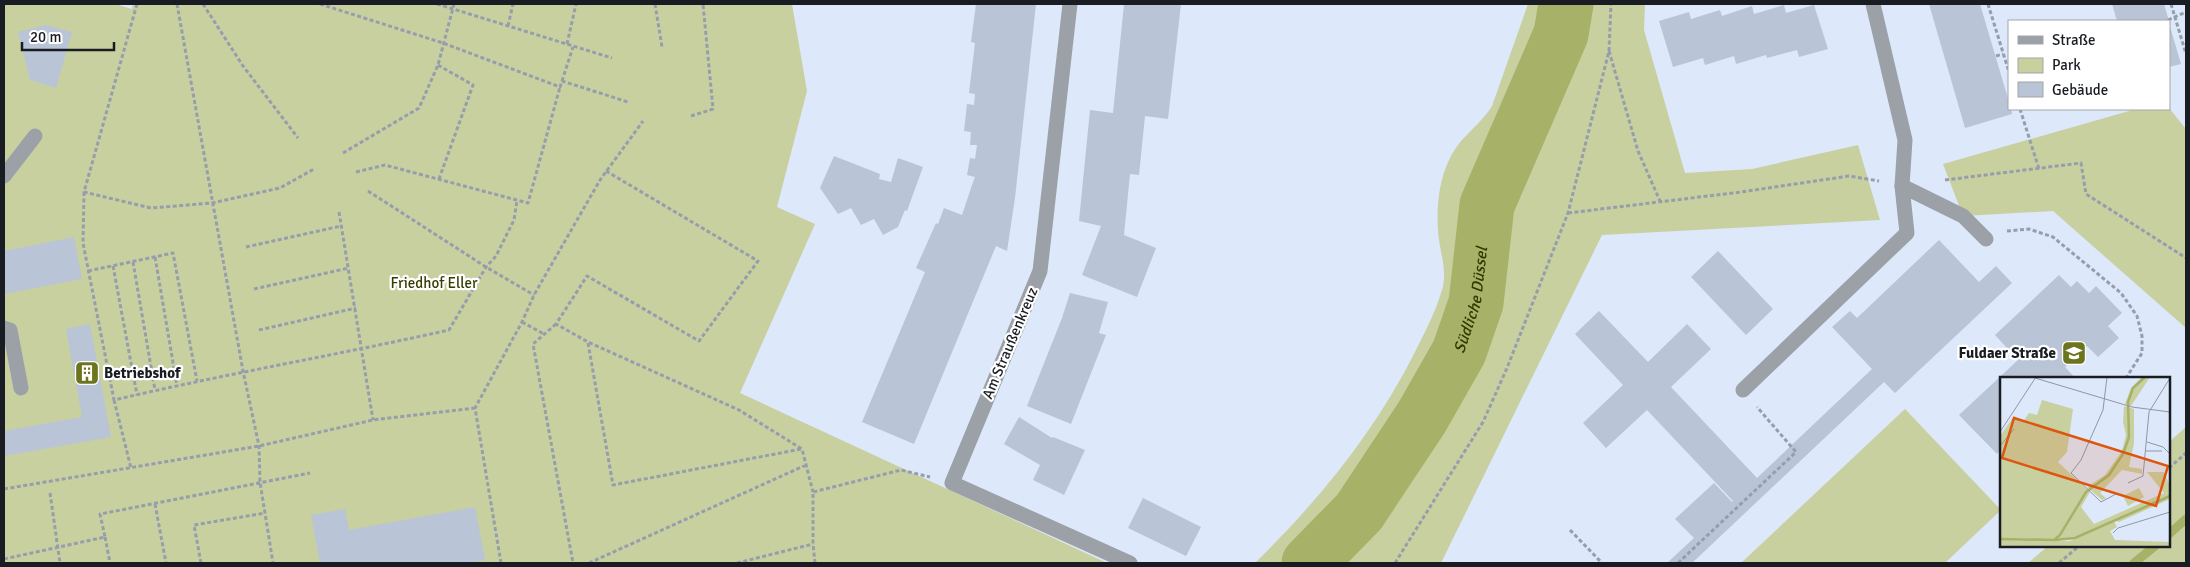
<svg xmlns="http://www.w3.org/2000/svg" width="2190" height="567" viewBox="0 0 2190 567" font-family="Signika,sans-serif">
	<style>
		.green { fill: #c8d0a0 }
		.lines { fill: none; stroke-linecap: round; stroke-linejoin: round }
		.stream { stroke: #a7b167; stroke-width: 9 }
		.river { stroke: #a7b167; stroke-width: 55 }
		.building { fill: #b9c4d6 }
		.path { stroke: #969eac; stroke-width: 3; stroke-dasharray: 4 2.5; stroke-linecap: butt }
		.lane { stroke: #9ca1a8; stroke-width: 15 }
		.street { stroke: #9ca1a8; stroke-width: 15 }
		.labels { text-anchor: middle; dominant-baseline: central; stroke-width: 4.5; stroke-linejoin: round; paint-order: stroke }
		.park-label { font-size: 15px; fill: #373c00; stroke: #fff }
		.street-label { font-size: 15px; fill: #191d23; stroke: #fff }
		.poi-label { font-size: 15px; font-weight: bold; fill: #191d23; stroke: #fff; text-anchor: end }
		.water-label { font-size: 16px; font-style: italic; fill: #333800; stroke: #fff }
		.inset-river { fill: none; stroke: #a7b167; stroke-width: 2.5 }
		.inset-road { fill: none; stroke: #8f97a5; stroke-width: 1 }
		.view { fill: #de560d; fill-opacity: 0.15; stroke: #de560d; stroke-width: 2.5 }
		.inset-edge { fill: none; stroke: #191d23; stroke-width: 2.5 }
	</style>
	<rect width="100%" height="100%" fill="#dde8fb"/>
	<path class="green" d="M 4,4 L 115,4 L 132,9 L 133,4 L 792,4 L 807,91 L 777,207 L 815,224 L 740,393 L 1107,563 L 4,563 Z
		M 1528,4 L 1645,4 L 1644,30 L 1685,173 L 1752,169 L 1858,145 L 1880,220 L 1602,235 L 1441,563 L 1255,563 C 1319,500 1374,433 1415,352 C 1424,334 1435,313 1441,293 C 1449,271 1439,252 1438,230 C 1436,199 1441,164 1462,140 C 1472,129 1484,119 1492,106 Z
		M 2169,108 L 2186,129 L 2186,328 L 2053,211 L 1963,216 L 1943,164 L 2136,109 Z
		M 1905,409 L 2001,510 L 1945,563 L 1741,563 Z
		M 2186,427 L 2186,563 L 2028,563 L 2048,546 L 2169,546 L 2169,442 Z"/>
	<g class="lines">
		<path class="stream" d="M 2169,534 L 2186,519
			M 2134,563 L 2155,546"/>
		<path class="river" id="s1" d="M 1309,563 L 1359,512 L 1422,417 L 1459,352 L 1476,303 L 1487,205 L 1561,34 L 1566,4"/>
	</g>
	<path class="building" d="M 976,4 L 1036,4 L 1015,198 L 1007,251 L 996,246 L 914,444 L 862,422 L 925,272 L 916,268 L 936,223 L 938,224 L 944,208 L 962,215 L 972,185 L 975,177 L 967,175 L 970,158 L 975,159 L 977,145 L 970,145 L 971,132 L 964,131 L 967,104 L 974,105 L 975,94 L 969,93 L 975,43 L 971,42 Z
		M 1124,4 L 1181,4 L 1168,119 L 1145,116 L 1139,175 L 1130,174 L 1124,235 L 1156,248 L 1137,297 L 1082,275 L 1101,226 L 1079,221 L 1090,110 L 1113,113 Z
		M 1929,4 L 1980,4 L 2009,102 L 2009,109 L 2011,109 L 2012,114 L 1965,128 Z
		M 2112,4 L 2164,4 L 2169,21 L 2117,21 Z
		M 1784,5 L 1786,13 L 1814,5 L 1828,49 L 1799,57 L 1797,50 L 1767,58 L 1766,55 L 1736,64 L 1734,56 L 1705,65 L 1703,58 L 1673,67 L 1659,21 L 1689,12 L 1691,19 L 1720,10 L 1722,16 L 1752,6 L 1754,14 Z
		M 2169,23 L 2181,64 L 2169,67 Z
		M 46,25 L 72,32 L 56,88 L 30,80 L 18,32 Z
		M 834,156 L 880,174 L 879,179 L 891,182 L 898,158 L 923,167 L 907,211 L 905,210 L 898,227 L 883,235 L 874,219 L 861,225 L 851,208 L 838,214 L 820,188 Z
		M 74,237 L 82,279 L 4,294 L 4,251 Z
		M 1939,240 L 1979,282 L 1996,266 L 2012,283 L 1895,393 L 1884,382 L 1692,563 L 1667,563 L 1694,538 L 1675,519 L 1714,483 L 1732,502 L 1733,501 L 1647,410 L 1606,448 L 1583,423 L 1623,385 L 1575,334 L 1599,311 L 1648,362 L 1687,324 L 1711,349 L 1671,387 L 1757,478 L 1872,369 L 1832,327 L 1850,311 L 1857,318 Z
		M 1718,251 L 1773,309 L 1746,335 L 1691,277 Z
		M 2059,275 L 2071,287 L 2077,281 L 2089,293 L 2096,286 L 2122,313 L 2108,326 L 2119,338 L 2098,357 L 2087,346 L 2065,367 L 2075,378 L 2001,378 L 2001,449 L 1997,454 L 1959,415 L 2018,360 L 1995,335 Z
		M 1070,293 L 1108,302 L 1099,333 L 1106,335 L 1071,424 L 1027,406 L 1062,318 Z
		M 90,324 L 111,437 L 4,456 L 4,431 L 82,417 L 66,329 Z
		M 1019,417 L 1052,438 L 1053,437 L 1085,450 L 1064,495 L 1033,480 L 1040,465 L 1004,444 Z
		M 1143,498 L 1201,527 L 1186,556 L 1128,528 Z
		M 475,507 L 485,560 L 469,563 L 320,563 L 311,515 L 345,509 L 349,530 Z"/>
	<g class="lines">
		<path class="path" d="M 137,4 L 84,192 L 151,208 L 212,203 L 280,188 L 314,169
			M 177,4 L 243,371 L 259,446 L 260,482 L 273,563
			M 203,4 L 243,66 L 298,138
			M 320,4 L 443,43 L 560,87 L 562,81 L 628,102
			M 437,4 L 612,58
			M 655,4 L 662,47
			M 1988,4 L 2009,72
			M 2171,4 L 2186,54
			M 2168,20 L 2186,12
			M 508,26 L 513,4
			M 567,44 L 576,4
			M 1609,51 L 1638,151 L 1660,201
			M 1996,56 L 2003,54
			M 438,65 L 473,85 L 439,179
			M 562,81 L 573,47
			M 2020,109 L 2039,169
			M 691,116 L 713,109 L 703,4
			M 343,153 L 419,108 L 438,65 L 454,4
			M 606,171 L 758,261 L 699,341 L 587,276 L 556,324 L 588,342 L 739,410 L 802,449 L 813,492
			M 356,172 L 385,165 L 528,203 L 560,87
			M 1945,180 L 2081,163 L 2086,194 L 2186,258
			M 368,191 L 486,267 L 534,295
			M 84,192 L 83,243 L 114,400 C 225,374 337,355 449,330 L 486,267 L 496,256 L 514,220 L 517,200
			M 339,212 L 373,420
			M 1568,213 L 1741,192 L 1849,176 L 1879,181
			M 2007,231 L 2029,229 L 2053,237 L 2121,293 L 2137,316 L 2142,336 L 2142,353 L 2126,378
			M 246,247 L 341,226
			M 155,257 L 177,386
			M 133,262 L 155,390
			M 113,266 L 137,395
			M 88,271 L 173,253 L 197,381
			M 254,289 L 349,268
			M 522,322 L 544,334
			M 556,324 L 533,344 L 573,563
			M 259,330 L 356,308
			M 588,343 L 613,485 L 801,449
			M 114,400 L 131,468
			M 2169,468 L 2186,453
			M 4,489 L 259,446 L 373,420 L 475,408
			M 50,493 L 60,563
			M 155,504 L 166,563
			M 1570,530 L 1602,563
			M 105,537 L 110,563
			M 4,559 L 105,537 L 100,514 L 310,473
			M 201,563 L 194,525 L 265,513
			M 501,563 L 475,408 L 522,322 L 534,295 L 600,180 L 643,121
			M 589,563 L 806,465
			M 737,563 L 813,544
			M 815,563 L 813,544 L 813,492 L 901,470 L 930,477
			M 1395,563 L 1483,422 L 1507,368 L 1568,213 L 1609,51 L 1611,4
			M 1678,563 L 1796,452 L 1757,407
			M 2059,563 L 2079,546"/>
		<path class="lane" d="M 4,176 L 35,136
			M 1902,186 L 1963,216 L 1986,239
			M 4,328 L 10,330 L 21,388
			M 1743,390 L 1907,233 L 1902,186"/>
		<path class="street" d="M 1070,4 L 1040,271 L 952,483 L 1130,563
			M 1873,4 L 1905,140 L 1902,186"/>
	</g>
	<defs>
		<symbol id="school-square" viewBox="-11 -11 22 22"><rect x="-9" y="-9" width="18" height="18" rx="4" fill="#6c741e" stroke="#fff"/><path d="M0-5L7-2L0 1L-7-2ZM-4 1L0 2.5L4 1V4Q0 6-4 4Z" fill="#fff"/></symbol>
		<symbol id="building-square" viewBox="-11 -11 22 22"><rect x="-9" y="-9" width="18" height="18" rx="4" fill="#6c741e" stroke="#fff"/><path d="M-4-6H4V6H1V3H-1V6H-4ZM-2.5-4.3h1.7v1.8h-1.7ZM.8-4.3h1.7v1.8H.8ZM-2.5-1h1.7V.8h-1.7ZM.8-1h1.7V.8H.8Z" fill="#fff"/></symbol>
	</defs>
	<g fill-rule="evenodd">
		<use href="#school-square" x="2060" y="339" width="28" height="28"/>
		<use href="#building-square" x="73" y="359" width="28" height="28"/>
	</g>
	<g class="labels">
		<g class="park-label">
			<text x="434" y="283">Friedhof Eller</text>
		</g>
		<g class="street-label">
			<text transform="translate(1010 343) rotate(-67)">Am Straußenkreuz</text>
		</g>
		<g class="poi-label">
			<text x="2056" y="353">Fuldaer Straße</text>
			<text x="104" y="373" text-anchor="start">Betriebshof</text>
		</g>
		<g class="water-label">
			<text stroke="none"><textPath href="#s1" startOffset="314">Südliche Düssel</textPath></text>
		</g>
	</g>
	<g transform="translate(2000 377)">
		<rect width="170" height="170" fill="#dde8fb"/>
		<path d="M 142,0 L 150,0 L 131,29 L 125,27 L 131,11 ZM 42,23 L 73,32 L 67,75 L 58,85 L 90,115 L 81,130 L 94,147 L 164,116 L 147,95 L 164,95 L 170,109 L 170,122 L 119,145 L 114,143 L 68,163 L 0,161 L 0,59 L 14,39 L 23,45 L 29,36 L 37,38 ZM 124,29 L 134,32 L 134,66 L 129,90 L 142,92 L 142,97 L 122,93 L 100,116 L 106,121 L 102,123 L 87,110 L 105,98 L 122,74 L 126,58 L 123,45 ZM 139,111 L 144,120 L 128,129 L 123,119 ZM 114,144 L 117,150 L 110,154 L 115,163 L 170,165 L 170,170 L 0,169 L 0,163 L 70,164 Z" fill="#c8d0a0"/>
		<path class="inset-river" d="M 0,162 L 54,163 L 60,158 L 86,115 L 109,98 L 123,77 L 129,60 L 128,25 L 133,11 L 145,0M 54,163 L 75,161 L 170,119"/>
		<path class="inset-road" d="M 107,0 L 103,33 L 81,83 L 71,96 L 101,125 L 116,117M 35,1 L 132,30 L 170,35M 0,55 L 36,0M 147,65 L 163,70 L 170,77M 0,69 L 14,52M 146,74 L 162,74M 128,106 L 143,99 L 149,35 L 170,1M 113,156 L 118,151 L 170,135"/>
		<path class="view" d="M 14,41 L 168,89 L 156,129 L 2,81 Z"/>
		<rect width="170" height="170" class="inset-edge"/>
	</g>
	<rect width="2190" height="567" fill="none" stroke="#191d23" stroke-width="10"/>
	<rect x="2008" y="20" width="162" height="90" fill="#ffffff" stroke="#a3a5a7"/>
	<rect x="2018" y="36" width="25" height="8" fill="#9ca1a8" stroke="#a3a5a7"/>
	<text x="2052" y="45" font-size="15" fill="#191d23">Straße</text>
	<rect x="2018" y="58" width="25" height="15" fill="#c8d0a0" stroke="#a3a5a7"/>
	<text x="2052" y="70" font-size="15" fill="#191d23">Park</text>
	<rect x="2018" y="82" width="25" height="15" fill="#b9c4d6" stroke="#a3a5a7"/>
	<text x="2052" y="95" font-size="15" fill="#191d23">Gebäude</text>
	<path d="M22 42v8h92v-8" fill="none" stroke="#191d23" stroke-width="2.5"/>
	<text x="30" y="42" font-size="15" fill="#191d23" stroke="#ffffff" stroke-width="4" paint-order="stroke">20 m</text>
</svg>
